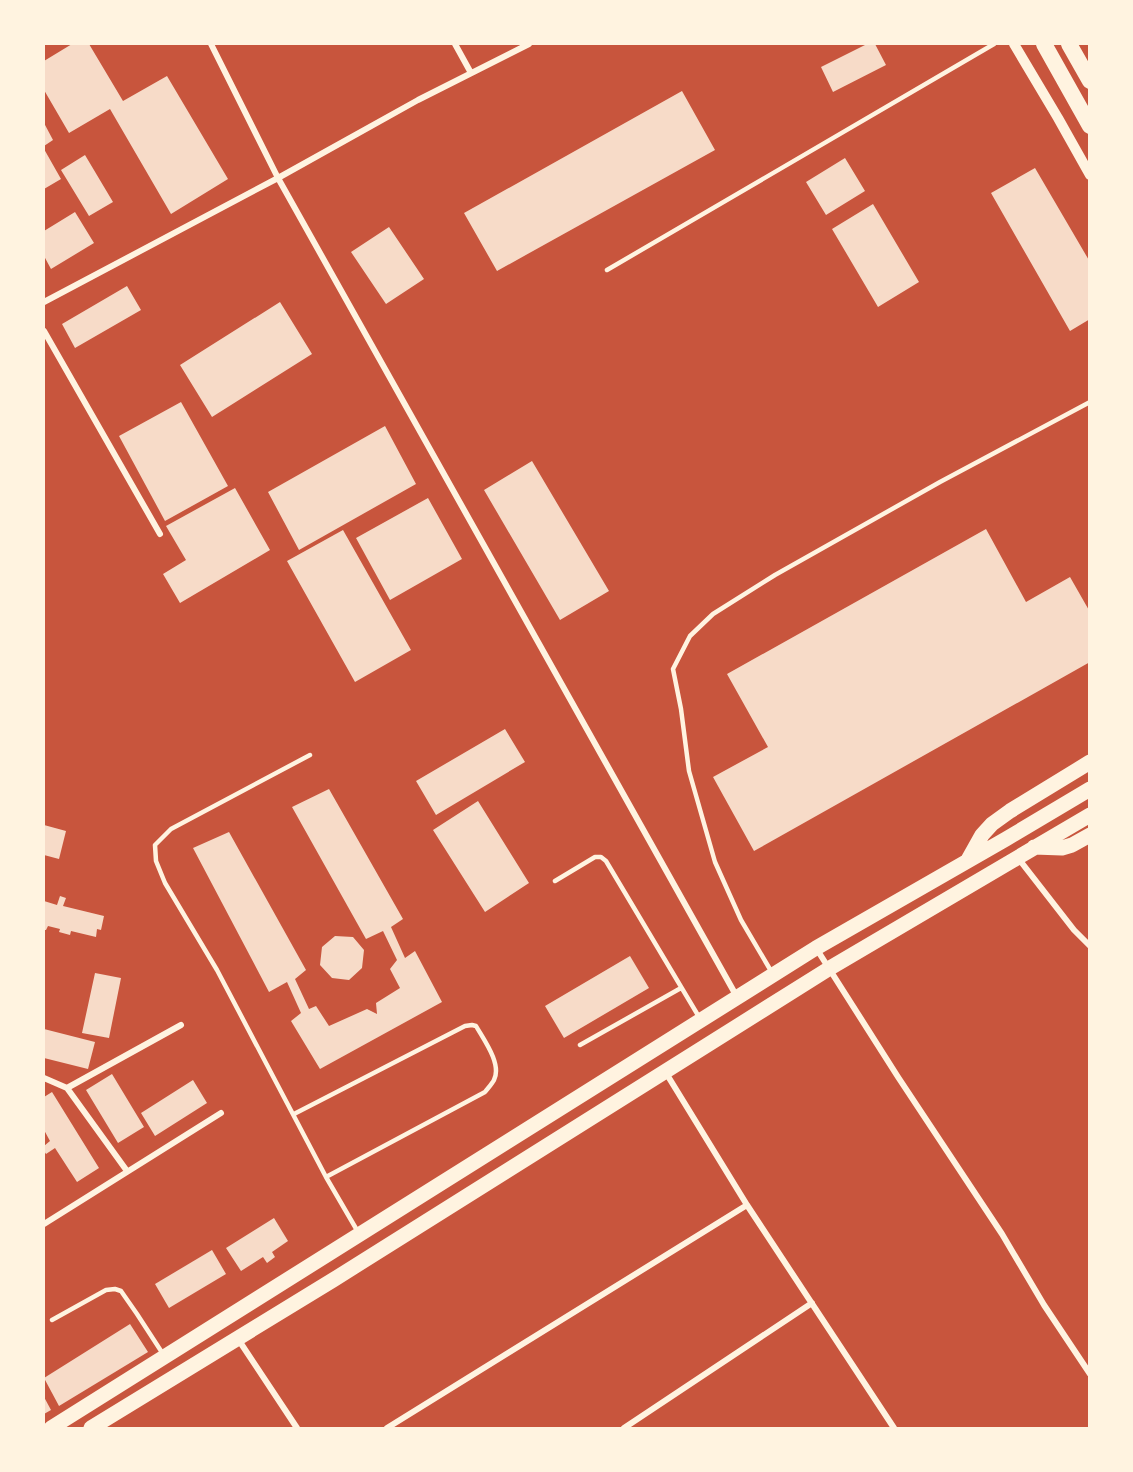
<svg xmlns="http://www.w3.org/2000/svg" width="1133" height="1472" viewBox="0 0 1133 1472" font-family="'Space Grotesk',sans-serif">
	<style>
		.building { fill: #f7dbc8 }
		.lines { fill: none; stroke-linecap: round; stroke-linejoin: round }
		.service { stroke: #fff3e0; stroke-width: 4.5 }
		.minor { stroke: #fff3e0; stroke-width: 6 }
		.tertiary { stroke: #fff3e0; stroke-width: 10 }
		.primary { stroke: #fff3e0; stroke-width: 15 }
		.trunk { stroke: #fff3e0; stroke-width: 16 }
	</style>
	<rect width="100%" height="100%" fill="#c8553d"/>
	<path class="building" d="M 72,44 L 89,44 L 123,101 L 167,76 L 228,179 L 171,214 L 110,109 L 69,133 L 44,90 L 44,61 Z
		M 867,44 L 875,44 L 886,65 L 833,92 L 821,67 Z
		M 682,91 L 715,150 L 497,271 L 464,213 Z
		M 44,123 L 53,140 L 44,146 Z
		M 44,149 L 61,179 L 44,189 Z
		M 85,155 L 113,202 L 89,216 L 61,170 Z
		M 845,158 L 865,191 L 826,215 L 806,182 Z
		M 1035,168 L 1090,262 L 1090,319 L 1070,331 L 991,193 Z
		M 873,204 L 919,282 L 878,307 L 832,229 Z
		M 75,212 L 94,243 L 51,269 L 44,256 L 44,231 Z
		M 389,227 L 424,279 L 386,304 L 351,252 Z
		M 127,286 L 141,310 L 75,348 L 62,324 Z
		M 280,302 L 312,354 L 212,417 L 180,365 Z
		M 181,402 L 228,486 L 165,521 L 119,436 Z
		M 385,426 L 416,484 L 299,550 L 268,492 Z
		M 532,461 L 609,591 L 560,620 L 484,490 Z
		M 235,488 L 270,550 L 180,603 L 163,574 L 186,560 L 166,526 Z
		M 428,498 L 462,559 L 390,600 L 356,538 Z
		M 986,529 L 1026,602 L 1070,577 L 1090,612 L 1090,662 L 754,851 L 713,777 L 768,747 L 727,674 Z
		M 343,530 L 411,650 L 355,682 L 287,561 Z
		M 505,729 L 525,762 L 436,815 L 416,781 Z
		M 329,789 L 403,919 L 391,927 L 405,958 L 415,951 L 442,1002 L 320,1069 L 291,1021 L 301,1013 L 287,982 L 269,992 L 193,848 L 229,832 L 306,970 L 295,979 L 309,1009 L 316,1006 L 329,1026 L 367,1009 L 377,1014 L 376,1003 L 400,988 L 390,969 L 397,960 L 383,931 L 366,939 L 292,807 Z
		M 478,801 L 529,883 L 485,912 L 433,830 Z
		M 44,825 L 66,831 L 59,859 L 44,855 Z
		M 60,896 L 66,898 L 63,906 L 104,916 L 101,930 L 97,929 L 96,937 L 71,931 L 70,935 L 59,932 L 60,929 L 48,926 L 46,930 L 44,930 L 44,901 L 57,905 Z
		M 335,936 L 353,937 L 364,950 L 362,968 L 349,980 L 332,978 L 320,965 L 322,947 Z
		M 630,956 L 649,988 L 564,1038 L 545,1006 Z
		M 95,973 L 121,978 L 109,1038 L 82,1033 Z
		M 44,1029 L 95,1042 L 88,1069 L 44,1058 Z
		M 112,1074 L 144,1127 L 118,1143 L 86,1090 Z
		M 193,1080 L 207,1103 L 155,1136 L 141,1113 Z
		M 52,1092 L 99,1168 L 77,1182 L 55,1148 L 46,1154 L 44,1151 L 44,1146 L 50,1141 L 44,1130 L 44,1097 Z
		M 274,1218 L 288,1241 L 272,1252 L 275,1257 L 267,1263 L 263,1257 L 241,1271 L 226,1248 Z
		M 212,1250 L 226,1274 L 169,1308 L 155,1284 Z
		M 130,1324 L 148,1352 L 59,1406 L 44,1378 Z
		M 44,1397 L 51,1410 L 44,1414 Z"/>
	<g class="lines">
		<path class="service" d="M 607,270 L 994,44
			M 310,755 L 171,829 L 155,845 L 156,861 L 165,883 L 217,970 L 326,1177 L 358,1232
			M 555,881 L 595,857 L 601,857 L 606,861 L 699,1017
			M 771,971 L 741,920 L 715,862 L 689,771 L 681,709 L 673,669 L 690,636 L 713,614 L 775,575 L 940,482 L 1090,402
			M 580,1045 L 681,988
			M 294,1114 L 465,1026 L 472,1025 L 476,1026 C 484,1040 502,1064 494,1080 C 492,1084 488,1088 485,1092 L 326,1177
			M 52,1320 L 106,1290 L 115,1289 L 121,1291 L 137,1314 L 163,1354"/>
		<path class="minor" d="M 211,44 L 278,178 L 737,997
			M 455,44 L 471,73
			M 44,302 L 278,178 L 418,100 L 529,44
			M 44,331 L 160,534
			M 1018,858 L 1074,930 L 1090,946
			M 816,948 L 898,1077 L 1002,1234 L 1044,1305 L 1090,1374
			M 666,1073 L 747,1205 L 894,1428
			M 44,1078 L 67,1088 L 127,1171
			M 67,1088 L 181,1025
			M 44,1224 L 221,1113
			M 238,1339 L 297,1428
			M 387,1428 L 747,1205
			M 624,1428 L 812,1303"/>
		<path class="tertiary" d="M 1014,44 L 1058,118 L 1090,175"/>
		<path class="primary" d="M 1034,847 L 1062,848 L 1072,845 L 1090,835
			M 968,860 L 982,835 L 992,824 L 1010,811 L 1090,762
			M 51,1428 L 816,948 L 1006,839 L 1090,789
			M 91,1428 L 333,1280 L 830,968 L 1090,815"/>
		<path class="trunk" d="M 1044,44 L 1090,126
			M 1069,44 L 1090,81"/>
	</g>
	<rect width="1133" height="1472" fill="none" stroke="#fff3e0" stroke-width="90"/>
</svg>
